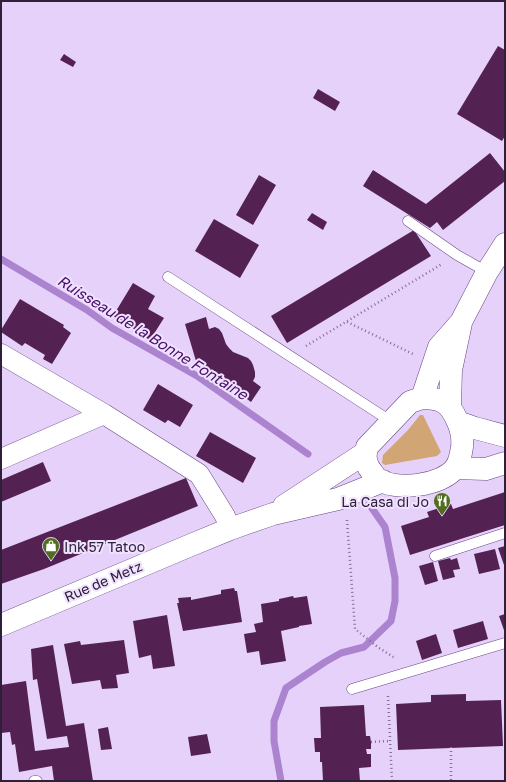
<svg xmlns="http://www.w3.org/2000/svg" width="506" height="782" viewBox="0 0 506 782" font-family="'Golos Text',sans-serif">
	<style>
		.green { fill: #d2a575 }
		.lines { fill: none; stroke-linecap: round; stroke-linejoin: round }
		.stream { stroke: #ab83ce; stroke-width: 7 }
		.building { fill: #532252 }
		.service-casing { stroke: #674783; stroke-width: 11 }
		.minor-casing { stroke: #674783; stroke-width: 21 }
		.tertiary-casing { stroke: #674783; stroke-width: 23 }
		.path { stroke: #827192; stroke-width: 2.5; stroke-dasharray: 1 3; stroke-linecap: butt }
		.service { stroke: #fff; stroke-width: 10 }
		.minor { stroke: #fff; stroke-width: 20 }
		.tertiary { stroke: #fff; stroke-width: 22 }
		.labels { text-anchor: middle; dominant-baseline: central; stroke-width: 4; stroke-linejoin: round; paint-order: stroke }
		.poi-label { font-size: 14px; fill: #2e203a; stroke: #f0e2fe; text-anchor: end }
		.street-label { font-size: 14px; fill: #2e203a; stroke: #f0e2fe }
		.water-label { font-size: 15px; font-style: italic; fill: #48106a; stroke: #f0e2fe }
	</style>
	<rect width="100%" height="100%" fill="#e6d1fb"/>
	<path class="green" d="M 420,415 L 423,415 L 441,452 L 437,456 L 385,465 L 382,463 L 383,455 L 408,430 Z"/>
	<g class="lines">
		<path class="stream" d="M 1,259 L 87,310 L 112,328 L 197,376 L 308,454
			M 281,781 L 274,741 L 274,721 L 286,688 L 325,662 L 341,653 L 364,647 L 391,621 L 395,601 L 395,578 L 385,527 L 369,504"/>
	</g>
	<path class="building" d="M 498,46 L 505,50 L 505,136 L 502,141 L 457,114 Z
		M 64,54 L 76,62 L 73,67 L 60,60 Z
		M 318,89 L 340,102 L 335,111 L 313,98 Z
		M 490,153 L 505,172 L 505,181 L 443,230 L 437,222 L 430,228 L 363,186 L 373,170 L 426,204 Z
		M 259,175 L 276,185 L 253,225 L 236,215 Z
		M 312,213 L 327,222 L 323,230 L 307,220 Z
		M 214,219 L 259,245 L 240,278 L 195,251 Z
		M 414,230 L 431,256 L 287,343 L 271,316 Z
		M 133,283 L 155,296 L 148,309 L 164,318 L 150,340 L 134,331 L 134,329 L 113,316 Z
		M 20,299 L 64,325 L 63,327 L 71,333 L 52,364 L 43,359 L 45,355 L 25,343 L 22,346 L 1,332 L 1,330 Z
		M 206,317 L 209,329 L 215,327 L 219,329 L 222,333 L 226,344 L 229,348 L 233,352 L 248,358 L 251,361 L 253,365 L 255,372 L 255,377 L 253,381 L 261,387 L 251,402 L 196,361 L 185,324 Z
		M 158,384 L 193,405 L 180,427 L 168,420 L 165,423 L 143,410 Z
		M 210,432 L 256,458 L 243,483 L 196,456 Z
		M 43,462 L 51,481 L 1,502 L 1,480 Z
		M 186,478 L 198,506 L 44,569 L 1,584 L 1,550 Z
		M 505,492 L 505,525 L 410,555 L 401,526 L 429,517 L 427,512 L 451,504 L 453,509 Z
		M 505,546 L 505,565 L 504,565 L 498,548 Z
		M 495,549 L 500,569 L 479,574 L 474,554 Z
		M 450,558 L 451,560 L 457,558 L 460,569 L 453,570 L 455,577 L 443,580 L 438,561 Z
		M 433,562 L 438,581 L 425,585 L 419,566 Z
		M 234,588 L 235,591 L 237,591 L 242,622 L 183,631 L 177,603 L 179,603 L 178,598 L 191,597 L 191,600 L 221,594 L 221,590 Z
		M 293,596 L 294,598 L 307,596 L 312,624 L 299,626 L 299,627 L 281,631 L 286,661 L 261,665 L 259,651 L 247,653 L 244,634 L 256,632 L 254,624 L 263,622 L 261,604 L 279,601 L 279,599 Z
		M 505,614 L 505,633 L 499,616 Z
		M 167,615 L 175,666 L 153,669 L 151,655 L 139,658 L 133,621 Z
		M 483,621 L 488,639 L 458,648 L 453,630 Z
		M 436,634 L 442,653 L 422,660 L 416,641 Z
		M 124,640 L 129,673 L 116,675 L 118,688 L 102,689 L 100,680 L 72,684 L 64,644 L 80,641 L 81,645 Z
		M 53,645 L 66,726 L 84,723 L 93,781 L 54,781 L 52,766 L 19,772 L 15,744 L 12,745 L 10,732 L 1,733 L 1,685 L 26,681 L 35,751 L 69,747 L 67,736 L 47,739 L 37,679 L 33,680 L 31,649 Z
		M 466,694 L 466,701 L 501,700 L 503,746 L 398,750 L 396,704 L 431,702 L 431,695 Z
		M 364,705 L 366,736 L 370,736 L 371,742 L 371,749 L 366,749 L 367,754 L 371,754 L 371,767 L 359,768 L 360,781 L 323,781 L 322,762 L 320,762 L 320,752 L 315,752 L 314,738 L 321,738 L 320,707 Z
		M 108,727 L 112,749 L 101,750 L 98,729 Z
		M 207,734 L 211,753 L 191,756 L 188,737 Z"/>
	<g class="lines">
		<defs>
			<path id="service" d="M 408,221 L 457,255 L 487,272
				M 168,277 L 392,422
				M 435,556 L 505,533
				M 352,689 L 505,643
				M 34,781 L 37,781"/>
			<path id="minor" d="M 1,354 L 104,414 L 199,474 L 225,516 L 230,529
				M 1,459 L 104,414"/>
			<path id="tertiary" d="M 422,398 C 441,398 449,402 457,420 C 461,428 463,438 462,447 C 461,454 460,461 456,467 C 443,486 394,492 376,478 C 374,475 371,471 369,468 C 365,460 365,456 367,447 L 410,402 Z
				M 422,398 L 439,347 L 461,322 L 487,272 L 505,244
				M 450,406 L 451,370 L 461,323
				M 458,422 L 475,428 L 505,436
				M 455,468 L 486,469 L 505,463
				M 284,506 L 365,453
				M 1,625 L 191,545 L 230,529 L 273,514 L 338,499 L 383,481"/>
		</defs>
		<use href="#service" class="service-casing"/>
		<use href="#minor" class="minor-casing"/>
		<use href="#tertiary" class="tertiary-casing"/>
		<path class="path" d="M 347,322 L 413,354
			M 306,346 L 442,264
			M 347,520 L 355,629 L 379,648 L 395,658
			M 388,696 L 392,781
			M 371,742 L 390,741
			M 451,747 L 451,781"/>
		<use href="#service" class="service"/>
		<use href="#minor" class="minor"/>
		<use href="#tertiary" class="tertiary"/>
	</g>
	<defs>
		<symbol id="restaurant-pin" viewBox="-11 -11 22 30"><path d="M0 17L-7.5 6A9.5 9.5 0 1 1 7.5 6Z" fill="#506d21" stroke="#f0e2fe"/><path d="M-5-6h1v4h1v-4h1v4h1v-4h1v5L-1.5 .5V6h-2V.5L-5-1ZM5-6V6H3V1.5H1.5Q1.5-4 5-6Z" fill="#fff"/></symbol>
		<symbol id="shop-pin" viewBox="-11 -11 22 30"><path d="M0 17L-7.5 6A9.5 9.5 0 1 1 7.5 6Z" fill="#506d21" stroke="#f0e2fe"/><path d="M-5-2.5h2.3a2.7 3.5 0 0 1 5.4 0H5L5.5 6h-11ZM-1.5-2.5h3a1.5 2.3 0 0 0-3 0Z" fill="#fff"/></symbol>
	</defs>
	<g fill-rule="evenodd">
		<use href="#restaurant-pin" x="432" y="491" width="20" height="27"/>
		<use href="#shop-pin" x="41" y="536" width="20" height="27"/>
	</g>
	<g class="labels">
		<g class="poi-label">
			<text x="429" y="501">La Casa di Jo</text>
			<text x="64" y="546" text-anchor="start">Ink 57 Tatoo</text>
		</g>
		<g class="street-label">
			<text transform="translate(103 581) rotate(-23)">Rue de Metz</text>
		</g>
		<g class="water-label">
			<text transform="translate(153 337) rotate(32)">Ruisseau de la Bonne Fontaine</text>
		</g>
	</g>
	<rect width="506" height="782" fill="none" stroke="#2e203a" stroke-width="4"/>
</svg>
